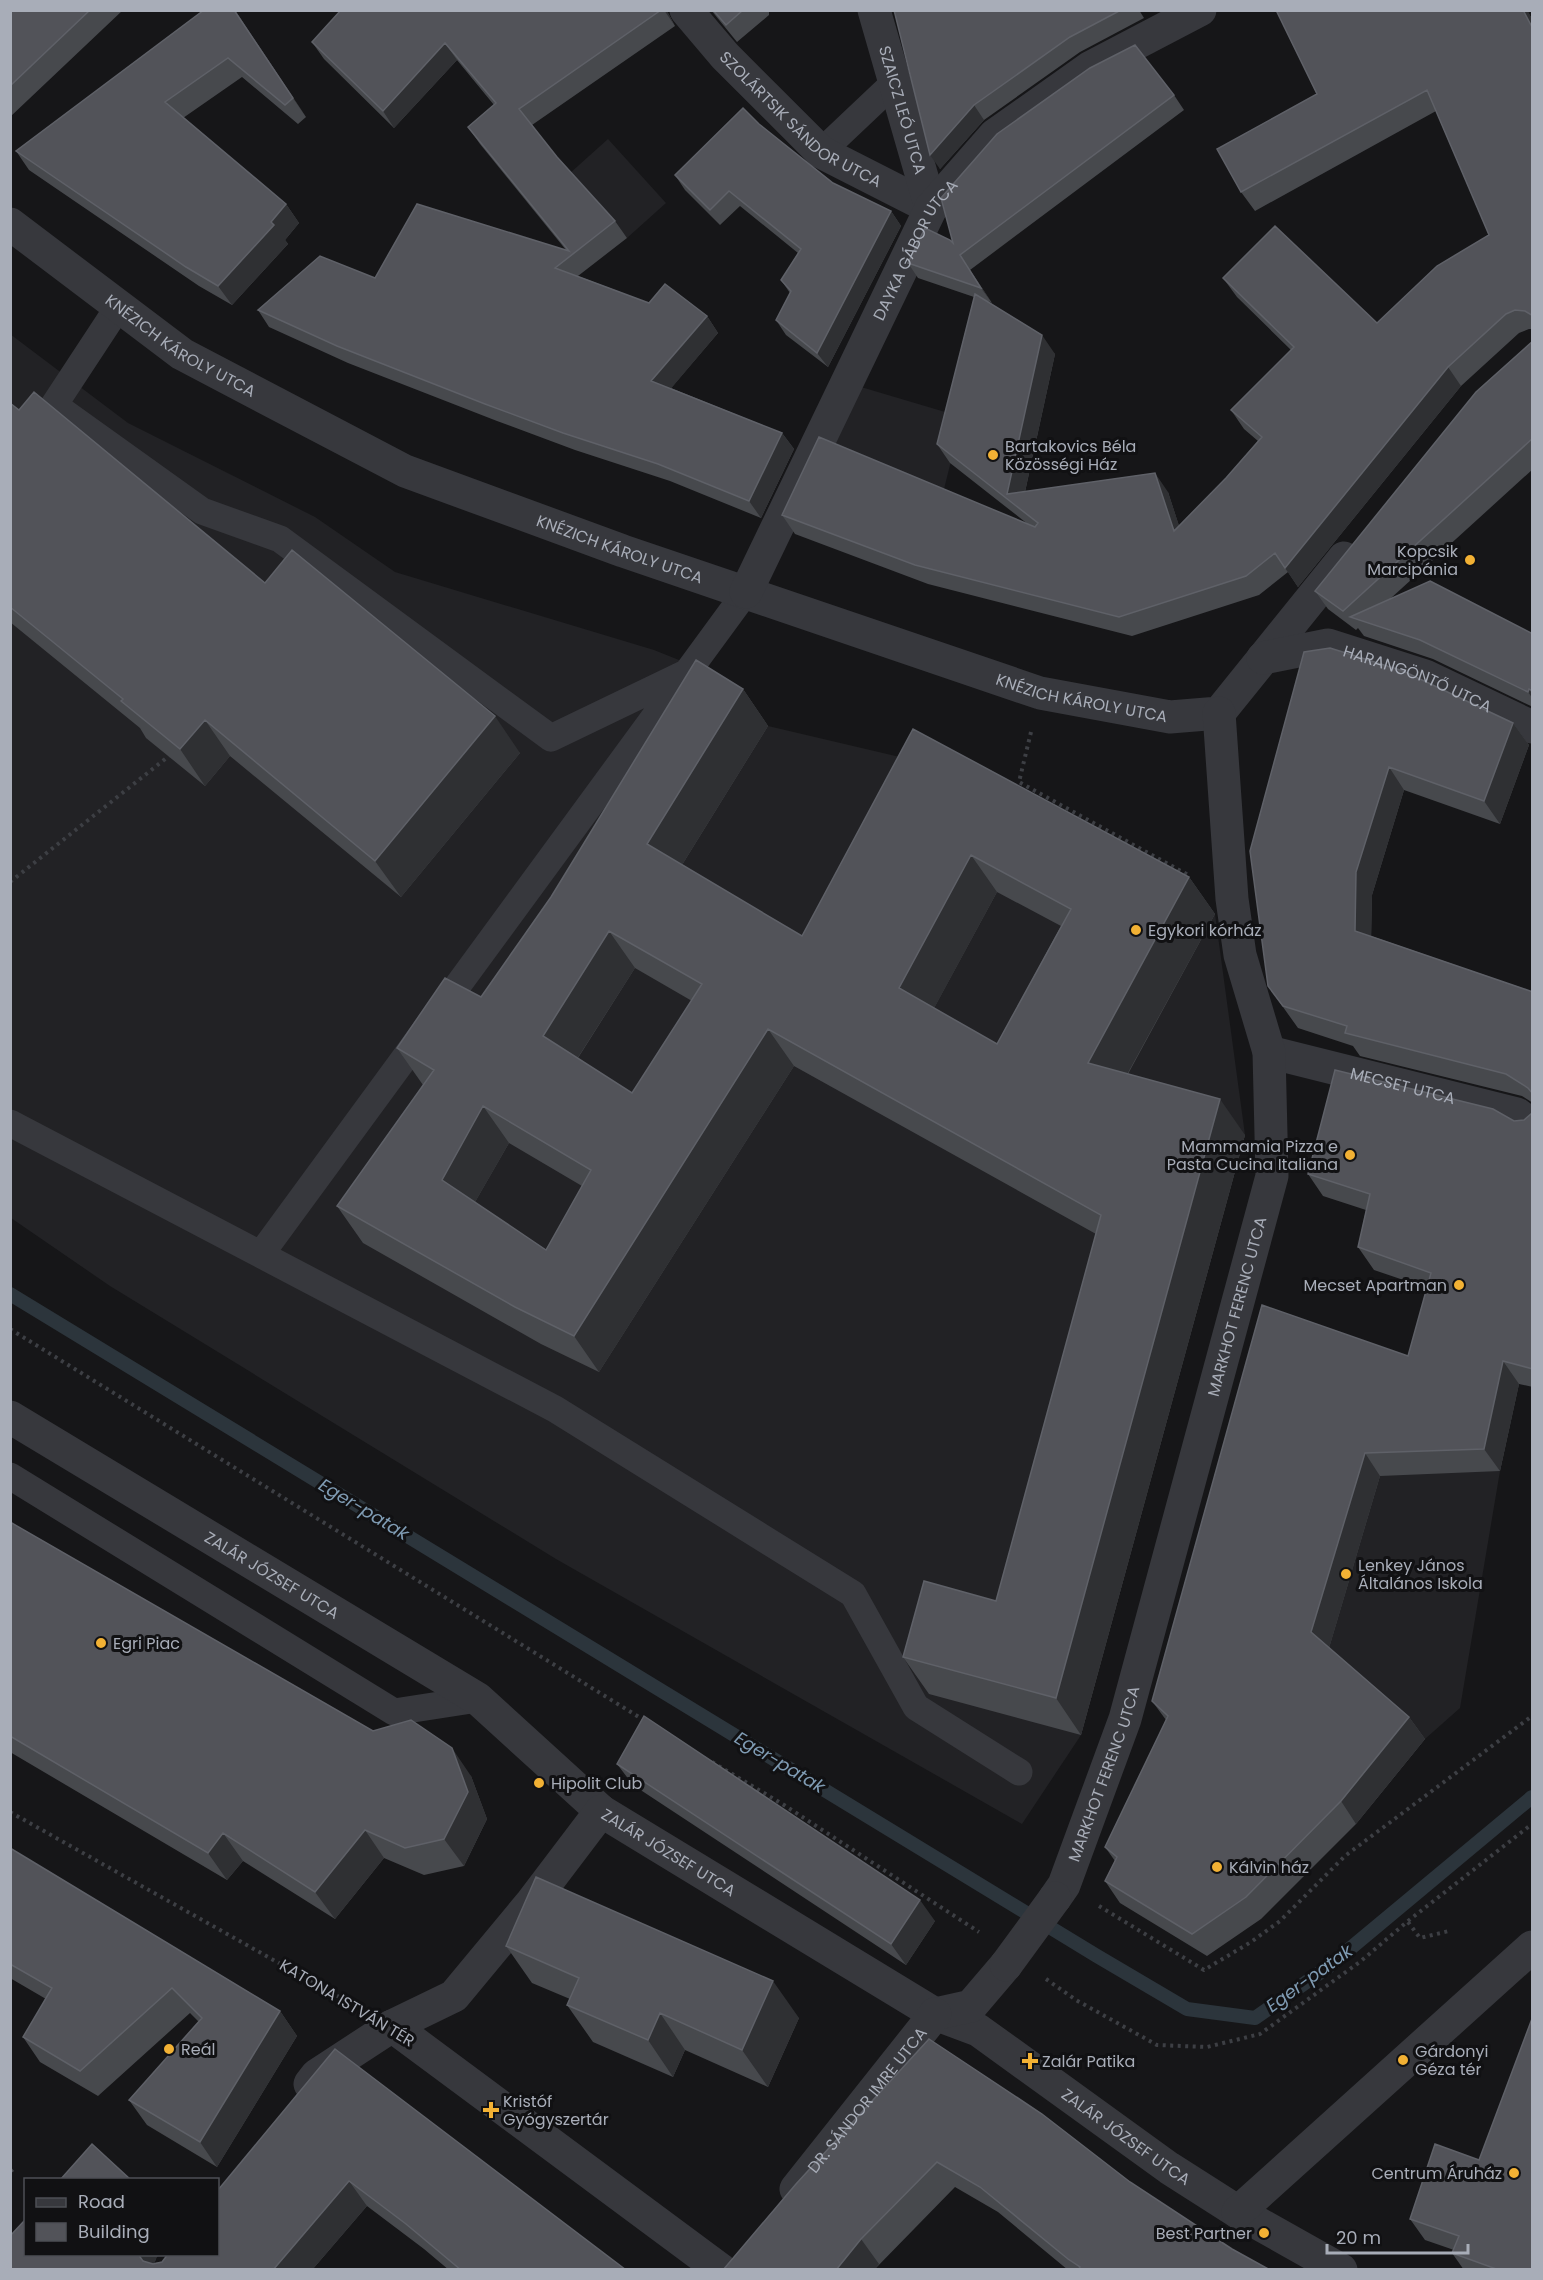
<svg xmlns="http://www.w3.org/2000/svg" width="1543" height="2280" viewBox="0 0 1543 2280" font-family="Poppins,sans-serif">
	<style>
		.built { fill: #222225 }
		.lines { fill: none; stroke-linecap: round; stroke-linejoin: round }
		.stream { stroke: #2c353c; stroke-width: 14 }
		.path { stroke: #3d3f44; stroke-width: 4; stroke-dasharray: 3 4.5; stroke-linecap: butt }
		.lane { stroke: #37383d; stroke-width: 27 }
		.street { stroke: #37383d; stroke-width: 33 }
		.street-bridge { stroke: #37383d; stroke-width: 33 }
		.wall { fill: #47494d; fill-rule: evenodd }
		.shaded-wall { fill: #2f3033 }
		.building { fill: #525359; stroke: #5f6168; stroke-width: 1.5; fill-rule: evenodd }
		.poi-dot { fill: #f2b134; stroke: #111113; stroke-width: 2 }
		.labels { text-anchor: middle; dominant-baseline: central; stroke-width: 6; stroke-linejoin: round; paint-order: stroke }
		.street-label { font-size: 16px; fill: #a8adb8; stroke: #111113 }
		.poi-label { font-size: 16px; fill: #a8adb8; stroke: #111113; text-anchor: start }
		.water-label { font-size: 18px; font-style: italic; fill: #7f9bb3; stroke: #111113 }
	</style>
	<rect width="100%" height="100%" fill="#161618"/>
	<path class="built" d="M 608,139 L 666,203 L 627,238 L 569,174 Z
		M 10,334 L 128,423 L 315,517 L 395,572 L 654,650 L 719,676 L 722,697 L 768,726 L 938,766 L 1215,914 L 1245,1135 L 1081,1735 L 1022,1824 L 556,1559 L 110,1286 L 11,1218 Z
		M 861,387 L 962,417 L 941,501 L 829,454 Z
		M 1278,1327 L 1518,1385 L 1500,1471 L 1460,1708 L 1425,1739 L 1373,1803 L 1277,1721 Z"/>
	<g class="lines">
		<path class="stream" d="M 10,1294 L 1097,1956 L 1187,2009 L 1255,2018 L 1328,1967 L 1532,1797"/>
		<path class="path" d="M 1031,732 L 1019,782 L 1190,876
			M 10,882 L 169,756
			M 10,1329 L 647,1722
			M 712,1762 L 784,1805 L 979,1932
			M 10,1812 L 350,2003
			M 1099,1906 L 1204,1970 L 1251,1942 L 1280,1921 L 1345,1856 L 1532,1716
			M 1408,1922 L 1420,1938 L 1449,1931
			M 1046,1979 L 1076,2000 L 1157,2045 L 1207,2047 L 1260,2034 L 1361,1961 L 1408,1921 L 1532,1824"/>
		<path class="lane" d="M 821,152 L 895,82
			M 119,306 L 54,405 L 202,511 L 280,539 L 551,738 L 686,673
			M 10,1123 L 555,1409 L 853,1594 L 916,1707 L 1019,1772
			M 261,1254 L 746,592
			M 10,1476 L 394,1712 L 478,1699"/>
		<g class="street">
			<path id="s1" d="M 686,10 L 725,56 L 821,152 L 931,208"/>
			<path id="s2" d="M 874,10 L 931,208"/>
			<path id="s3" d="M 10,224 L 182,354 L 405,471 L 623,551 L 1040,693 L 1170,717 L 1219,713 L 1344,558"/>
			<path id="s4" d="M 746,592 L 931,208 L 995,135 L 1091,67 L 1200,10"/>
			<path id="s5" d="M 1263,658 L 1328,645 L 1425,676 L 1532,727"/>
			<path id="s6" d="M 1269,1052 L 1517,1114 L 1532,1125"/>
			<path id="s7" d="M 10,1417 L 478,1699 L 601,1811 L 935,2014 L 978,2030 L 1169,2168 L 1238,2212 L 1341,2270"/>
			<path id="s8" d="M 1055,1898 L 1064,1885 L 1125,1719 L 1272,1176 L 1269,1052 L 1240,955 L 1232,899 L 1219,713"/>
			<path d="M 935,2014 L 971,2006 L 1006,1965"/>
			<path d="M 392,2026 L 721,2270"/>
			<path d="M 310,2084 L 317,2075 L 392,2026 L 454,1996 L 532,1902 L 601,1811"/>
			<path id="s9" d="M 796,2189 L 935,2014"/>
			<path d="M 1238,2212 L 1532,1947"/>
		</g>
		<path class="street-bridge" d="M 1006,1965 L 1055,1898"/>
	</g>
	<path class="wall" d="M 10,10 L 123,10 L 10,117 Z
		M 235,10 L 306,117 L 298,124 L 242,77 L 183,118 L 286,204 L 299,223 L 285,240 L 288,244 L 232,305 L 199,286 L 29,170 L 16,151 Z
		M 341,10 L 668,10 L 668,13 L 675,26 L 532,125 L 557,157 L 615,221 L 627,238 L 578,276 L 649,303 L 707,316 L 718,333 L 671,388 L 782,433 L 794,449 L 761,518 L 670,481 L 575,450 L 497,421 L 348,363 L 269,327 L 258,310 L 375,278 L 566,250 L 480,144 L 468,127 L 494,105 L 457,60 L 394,128 L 324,59 L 312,42 Z
		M 711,10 L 769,10 L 769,15 L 737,42 Z
		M 894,10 L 1139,10 L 1144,18 L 1080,52 L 984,120 L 940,169 Z
		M 1276,10 L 1527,10 L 1533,21 L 1533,329 L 1529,329 L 1519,333 L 1461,386 L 1298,587 L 1288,572 L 1259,595 L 1132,636 L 928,584 L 795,534 L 782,515 L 1029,525 L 950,463 L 937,444 L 974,297 L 918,278 L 908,263 L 952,243 L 1174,95 L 1184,110 L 970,270 L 992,303 L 988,301 L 1055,354 L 1025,492 L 1168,492 L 1179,526 L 1226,478 L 1258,441 L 1244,429 L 1231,410 L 1291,350 L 1237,297 L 1223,278 L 1377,323 L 1489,235 L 1436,111 L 1255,211 L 1241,192 L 1317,94 Z
		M 759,124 L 833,183 L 891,211 L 901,226 L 828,367 L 786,335 L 776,320 L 790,293 L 781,280 L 798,253 L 740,206 L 720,225 L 685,190 L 675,175 Z
		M 1533,341 L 1533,469 L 1390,599 L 1533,634 L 1533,707 L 1433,659 L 1364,636 L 1358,628 L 1356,630 L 1328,609 L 1315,591 Z
		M 10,403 L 19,410 L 265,583 L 520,753 L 401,897 L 230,756 L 205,786 L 146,738 L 140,728 L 10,622 Z
		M 1304,652 L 1513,723 L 1529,745 L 1500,824 L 1404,790 L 1372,895 L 1371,936 L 1533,992 L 1533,1103 L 1522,1096 L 1360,1056 L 1353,1046 L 1298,1028 L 1268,986 Z
		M 743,689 L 768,726 L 682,865 L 802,936 L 913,729 L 1189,877 L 1215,914 L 1128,1074 L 1245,1135 L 1081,1735 L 929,1694 L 903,1657 L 996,1601 L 1096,1234 L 794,1066 L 599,1372 L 541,1344 L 363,1243 L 337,1206 L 423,1085 L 397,1048 L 481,997 ZM 997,892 L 1061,926 L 997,1044 L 934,1008 ZM 635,968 L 692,1001 L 632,1093 L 578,1058 ZM 509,1143 L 582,1186 L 546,1250 L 475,1202 Z
		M 1533,1111 L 1533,1387 L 1519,1384 L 1500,1471 L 1380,1476 L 1329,1648 L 1409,1717 L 1425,1739 L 1356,1824 L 1261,1919 L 1207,1956 L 1120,1903 L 1105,1881 L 1115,1861 L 1105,1847 L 1166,1720 L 1152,1701 L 1408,1356 L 1427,1288 L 1374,1270 L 1358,1247 L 1366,1210 L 1323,1196 L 1308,1174 L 1514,1121 L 1524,1120 L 1532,1113 Z
		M 10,1522 L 373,1731 L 471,1776 L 487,1819 L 464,1866 L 424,1875 L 384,1858 L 335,1919 L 243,1861 L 227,1880 L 10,1752 Z
		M 617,1764 L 935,1921 L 906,1965 L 633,1785 Z
		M 10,1848 L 280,2011 L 297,2036 L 217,2167 L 147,2125 L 129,2100 L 199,2022 L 190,2013 L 98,2096 L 40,2062 L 23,2037 L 46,1999 L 10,1978 Z
		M 506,1946 L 799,2018 L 768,2087 L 685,2050 L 673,2077 L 593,2042 L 567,2005 L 570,1999 L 532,1983 Z
		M 929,2039 L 1130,2182 L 1232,2249 L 1270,2270 L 1068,2270 L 998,2212 L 955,2187 L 874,2270 L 723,2270 Z
		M 335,2049 L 626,2270 L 449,2270 L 424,2249 L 367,2206 L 312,2270 L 10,2270 L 156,2259 L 154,2263 L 162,2262 Z
		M 1435,2144 L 1533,2270 L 1464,2270 L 1452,2253 L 1454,2250 L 1425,2240 L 1410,2219 Z
		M 10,2166 L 14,2171 L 10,2174 Z"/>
	<path class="shaded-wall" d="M 235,10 L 306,117 L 293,98 Z
		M 664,10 L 668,10 L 668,13 L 675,26 Z
		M 1523,10 L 1527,10 L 1533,21 L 1533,29 Z
		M 445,43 L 457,60 L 394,128 L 383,111 Z
		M 974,105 L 984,120 L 940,169 L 930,155 Z
		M 286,204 L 299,223 L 285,240 L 288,244 L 232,305 L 218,286 Z
		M 891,211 L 901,226 L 828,367 L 817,353 Z
		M 960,255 L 992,303 L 981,288 Z
		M 707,316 L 718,333 L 663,398 L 651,381 Z
		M 1042,335 L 1055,354 L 1021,510 L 1007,494 Z
		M 1448,367 L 1461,386 L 1298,587 L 1285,568 Z
		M 782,433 L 794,449 L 761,518 L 749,501 Z
		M 1155,473 L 1168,492 L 1187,550 L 1174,531 Z
		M 743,689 L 768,726 L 672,881 L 647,844 Z
		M 1529,689 L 1533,695 L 1533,699 L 1528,692 Z
		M 495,716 L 520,753 L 401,897 L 375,861 Z
		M 205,720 L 230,756 L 205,786 L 180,749 Z
		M 1513,723 L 1529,745 L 1500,824 L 1484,801 Z
		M 1389,767 L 1404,790 L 1372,895 L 1371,953 L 1355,931 L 1356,872 Z
		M 971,855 L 997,892 L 925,1025 L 899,988 Z
		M 1189,877 L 1215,914 L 1113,1100 L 1088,1063 Z
		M 609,931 L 635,968 L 568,1073 L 543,1036 Z
		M 768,1029 L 794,1066 L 599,1372 L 574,1336 Z
		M 1220,1099 L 1245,1135 L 1081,1735 L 1056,1698 Z
		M 483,1106 L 509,1143 L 467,1216 L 442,1180 Z
		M 1503,1361 L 1519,1384 L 1500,1471 L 1484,1449 Z
		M 1365,1453 L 1380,1476 L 1327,1655 L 1311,1632 Z
		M 1409,1717 L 1425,1739 L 1356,1824 L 1341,1801 Z
		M 452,1748 L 471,1776 L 487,1819 L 464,1866 L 444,1839 Z
		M 365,1830 L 384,1858 L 335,1919 L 315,1892 Z
		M 223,1833 L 243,1861 L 227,1880 L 208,1853 Z
		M 920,1900 L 935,1921 L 906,1965 L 891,1944 Z
		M 773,1981 L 799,2018 L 768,2087 L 742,2050 Z
		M 280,2011 L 297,2036 L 217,2167 L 200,2142 Z
		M 660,2013 L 685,2050 L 673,2077 L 648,2040 Z
		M 349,2181 L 367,2206 L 312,2270 L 273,2270 Z
		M 861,2239 L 879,2264 L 874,2270 L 836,2270 Z
		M 138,2254 L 159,2254 L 156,2259 L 152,2270 Z"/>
	<path class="building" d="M 10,10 L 90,10 L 10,86 Z
		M 204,10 L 234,10 L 293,98 L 285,105 L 228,58 L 165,102 L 286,204 L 271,222 L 274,225 L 218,286 L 186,267 L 16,151 Z
		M 341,10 L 661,10 L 519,109 L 557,157 L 615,221 L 555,268 L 649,303 L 665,284 L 707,316 L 651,381 L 782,433 L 749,501 L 658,464 L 563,433 L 485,404 L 337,346 L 258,310 L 320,256 L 375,278 L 417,204 L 569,251 L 468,127 L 496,103 L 445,43 L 383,111 L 312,42 Z
		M 713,10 L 743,10 L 726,25 Z
		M 894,10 L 1121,10 L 1070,37 L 974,105 L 930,155 Z
		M 1276,10 L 1523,10 L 1533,29 L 1533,316 L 1525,311 L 1515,310 L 1506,314 L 1448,367 L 1285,568 L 1275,553 L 1246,576 L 1119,617 L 915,565 L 782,515 L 819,437 L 1035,527 L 1038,523 L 937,444 L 975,294 L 1042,335 L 1007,494 L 1155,473 L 1174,531 L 1226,478 L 1262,437 L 1231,410 L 1294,347 L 1223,278 L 1275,226 L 1377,323 L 1437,266 L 1489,235 L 1427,90 L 1241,192 L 1217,149 L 1317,94 Z
		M 1135,45 L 1174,95 L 960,255 L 981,288 L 908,263 L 925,228 L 950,240 L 953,243 L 941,198 L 997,134 L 1090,68 Z
		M 743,108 L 759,124 L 833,183 L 891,211 L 817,353 L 776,320 L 791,291 L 781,280 L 801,249 L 729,191 L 710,210 L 675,175 Z
		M 1533,341 L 1533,438 L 1343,611 L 1315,591 L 1476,392 Z
		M 34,392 L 265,583 L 292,550 L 495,716 L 375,861 L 205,720 L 180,749 L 121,701 L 123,699 L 10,607 L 10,403 L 19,410 Z
		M 1430,581 L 1533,634 L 1533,691 L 1529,689 L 1528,692 L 1420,640 L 1350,617 Z
		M 1330,648 L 1403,671 L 1513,723 L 1484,801 L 1389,767 L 1356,872 L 1355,931 L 1533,992 L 1533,1094 L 1528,1088 L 1506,1074 L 1345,1033 L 1347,1026 L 1283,1006 L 1268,986 L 1250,851 L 1304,652 Z
		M 696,660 L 743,689 L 647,844 L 802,936 L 913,729 L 1189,877 L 1088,1063 L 1220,1099 L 1056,1698 L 903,1657 L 924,1581 L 996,1601 L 1101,1215 L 768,1029 L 574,1336 L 515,1307 L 337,1206 L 434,1070 L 397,1048 L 445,978 L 481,997 L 551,897 ZM 971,855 L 1071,909 L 997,1044 L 899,988 ZM 609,931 L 702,984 L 632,1093 L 543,1036 ZM 483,1106 L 591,1170 L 546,1250 L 442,1180 Z
		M 1335,1070 L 1493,1109 L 1514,1121 L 1524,1120 L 1532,1113 L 1533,1111 L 1533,1369 L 1503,1361 L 1484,1449 L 1365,1453 L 1311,1632 L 1409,1717 L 1341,1801 L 1246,1897 L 1192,1934 L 1105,1881 L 1117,1857 L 1105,1847 L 1168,1716 L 1152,1701 L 1262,1305 L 1408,1356 L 1431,1273 L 1358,1247 L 1370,1194 L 1308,1174 Z
		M 10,1522 L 373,1731 L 411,1720 L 452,1748 L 468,1792 L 444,1839 L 405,1848 L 365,1830 L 315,1892 L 223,1833 L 208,1853 L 10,1736 Z
		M 644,1716 L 920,1900 L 891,1944 L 617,1764 Z
		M 10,1848 L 280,2011 L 200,2142 L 129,2100 L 202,2018 L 172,1988 L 80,2071 L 23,2037 L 52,1988 L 10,1964 Z
		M 536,1877 L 773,1981 L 742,2050 L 660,2013 L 648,2040 L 567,2005 L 579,1978 L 506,1946 Z
		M 1533,2016 L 1533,2270 L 1499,2270 L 1452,2253 L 1459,2236 L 1410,2219 L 1435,2144 L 1479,2160 Z
		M 929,2039 L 1042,2114 L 1130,2182 L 1232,2249 L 1270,2270 L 1078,2270 L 1080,2267 L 1068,2259 L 980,2187 L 937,2162 L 861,2239 L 836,2270 L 723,2270 L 796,2184 Z
		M 335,2049 L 626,2270 L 461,2270 L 406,2224 L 349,2181 L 273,2270 L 10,2270 L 10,2236 L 26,2219 L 26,2254 L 138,2254 L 143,2261 L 153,2264 L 162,2262 L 168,2254 L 218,2254 L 218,2190 Z
		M 92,2144 L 131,2180 L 60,2180 Z"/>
	<g class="poi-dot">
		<circle cx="993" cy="455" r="6"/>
		<circle cx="1470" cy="560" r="6"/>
		<circle cx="1136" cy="930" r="6"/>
		<circle cx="1350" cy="1155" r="6"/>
		<circle cx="1459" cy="1285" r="6"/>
		<circle cx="1346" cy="1574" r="6"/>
		<circle cx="101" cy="1643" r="6"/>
		<circle cx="539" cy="1783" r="6"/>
		<circle cx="1217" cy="1867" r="6"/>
		<circle cx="169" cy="2049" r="6"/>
		<circle cx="1403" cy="2060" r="6"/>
		<path d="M1027 2052h6v6h6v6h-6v6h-6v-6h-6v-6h6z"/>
		<path d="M488 2101h6v6h6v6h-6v6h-6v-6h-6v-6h6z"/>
		<circle cx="1514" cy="2173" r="6"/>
		<circle cx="1264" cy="2233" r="6"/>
	</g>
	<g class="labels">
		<g class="street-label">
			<text stroke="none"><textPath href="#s2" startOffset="104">SZAICZ LEÓ UTCA</textPath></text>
			<text stroke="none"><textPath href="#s1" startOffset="160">SZOLÁRTSIK SÁNDOR UTCA</textPath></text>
			<text stroke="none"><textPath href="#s4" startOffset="382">DAYKA GÁBOR UTCA</textPath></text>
			<text stroke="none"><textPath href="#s3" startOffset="210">KNÉZICH KÁROLY UTCA</textPath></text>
			<text stroke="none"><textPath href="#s3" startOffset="696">KNÉZICH KÁROLY UTCA</textPath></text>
			<text stroke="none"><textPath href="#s5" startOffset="162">HARANGÖNTŐ UTCA</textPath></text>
			<text stroke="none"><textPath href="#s3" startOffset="1182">KNÉZICH KÁROLY UTCA</textPath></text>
			<text stroke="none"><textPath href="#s6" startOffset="138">MECSET UTCA</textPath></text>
			<text stroke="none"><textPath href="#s8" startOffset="620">MARKHOT FERENC UTCA</textPath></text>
			<text stroke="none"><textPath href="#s7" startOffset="306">ZALÁR JÓZSEF UTCA</textPath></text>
			<text stroke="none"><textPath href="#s8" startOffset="134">MARKHOT FERENC UTCA</textPath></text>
			<text stroke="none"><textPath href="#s7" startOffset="792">ZALÁR JÓZSEF UTCA</textPath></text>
			<text transform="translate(347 2003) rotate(31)">KATONA ISTVÁN TÉR</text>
			<text stroke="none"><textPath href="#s9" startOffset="114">DR. SÁNDOR IMRE UTCA</textPath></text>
			<text stroke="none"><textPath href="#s7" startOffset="1332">ZALÁR JÓZSEF UTCA</textPath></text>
		</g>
		<g class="poi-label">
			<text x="1005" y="446">Bartakovics Béla<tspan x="1005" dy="18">Közösségi Ház</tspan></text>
			<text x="1458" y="551" text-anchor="end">Kopcsik<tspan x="1458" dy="18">Marcipánia</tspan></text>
			<text x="1148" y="930">Egykori kórház</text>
			<text x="1338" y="1146" text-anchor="end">Mammamia Pizza e<tspan x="1338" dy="18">Pasta Cucina Italiana</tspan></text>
			<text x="1447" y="1285" text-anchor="end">Mecset Apartman</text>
			<text x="1358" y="1565">Lenkey János<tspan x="1358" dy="18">Általános Iskola</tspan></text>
			<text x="113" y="1643">Egri Piac</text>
			<text x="551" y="1783">Hipolit Club</text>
			<text x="1229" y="1867">Kálvin ház</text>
			<text x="181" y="2049">Reál</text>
			<text x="1415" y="2051">Gárdonyi<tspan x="1415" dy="18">Géza tér</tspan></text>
			<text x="1042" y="2061">Zalár Patika</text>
			<text x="503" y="2101">Kristóf<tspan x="503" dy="18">Gyógyszertár</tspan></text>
			<text x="1502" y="2173" text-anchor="end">Centrum Áruház</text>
			<text x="1252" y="2233" text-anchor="end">Best Partner</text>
		</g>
		<g class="water-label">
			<text transform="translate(364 1509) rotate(31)">Eger-patak</text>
			<text transform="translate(780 1762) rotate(31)">Eger-patak</text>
			<text transform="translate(1309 1978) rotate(-36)">Eger-patak</text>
		</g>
	</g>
	<rect width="1543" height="2280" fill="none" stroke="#a8adb8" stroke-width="24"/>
	<rect x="24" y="2178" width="195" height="78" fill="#111113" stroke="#4d4f55" stroke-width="1.5"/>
	<rect x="36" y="2198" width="30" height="9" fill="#37383d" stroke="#4d4f55" stroke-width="1.5"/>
	<text x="78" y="2208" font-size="18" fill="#a8adb8">Road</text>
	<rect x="36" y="2223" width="30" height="18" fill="#525359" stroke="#4d4f55" stroke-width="1.5"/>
	<text x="78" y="2238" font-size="18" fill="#a8adb8">Building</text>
	<path d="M1327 2244v9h141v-9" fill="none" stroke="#a8adb8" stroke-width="3"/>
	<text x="1336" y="2244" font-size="18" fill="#a8adb8" stroke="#111113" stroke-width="4.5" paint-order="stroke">20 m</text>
</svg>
